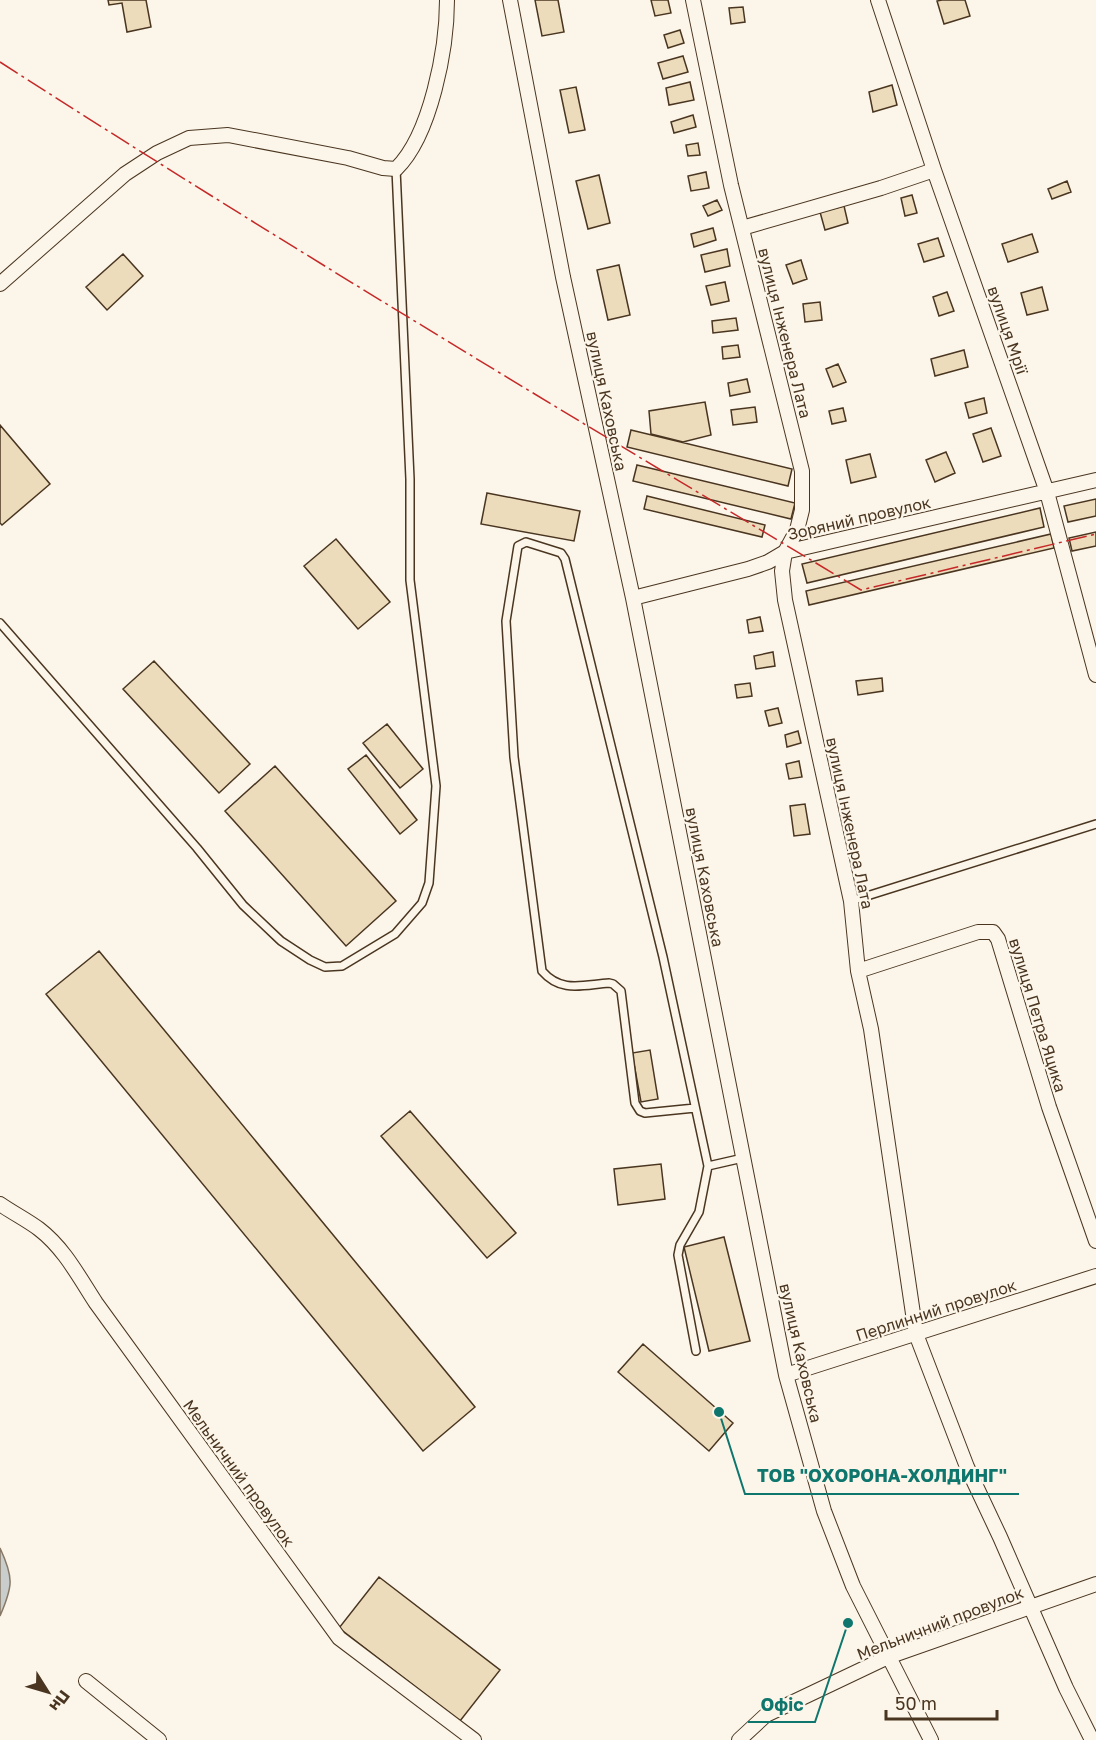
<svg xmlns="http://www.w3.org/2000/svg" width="1096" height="1740" viewBox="0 0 1096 1740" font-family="'Golos Text',sans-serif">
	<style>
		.water { fill: #c9cecd; stroke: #887966; stroke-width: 1.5 }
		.building { fill: #ecdcbc; stroke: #4a3520; stroke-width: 1.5 }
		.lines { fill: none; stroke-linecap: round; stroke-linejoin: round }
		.service-casing { stroke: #4a3520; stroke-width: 10 }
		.minor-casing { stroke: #4a3520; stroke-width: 16 }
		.service { stroke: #fbf6e9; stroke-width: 7 }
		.minor { stroke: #fbf6e9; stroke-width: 14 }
		.power { stroke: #c62828; stroke-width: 1.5; stroke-dasharray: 21 4.5 3 4.5; stroke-linecap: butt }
		.labels { text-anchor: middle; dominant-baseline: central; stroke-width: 4.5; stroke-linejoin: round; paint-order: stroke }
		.street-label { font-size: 16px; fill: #4a3520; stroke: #fbf6e9 }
		.leader { fill: none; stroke: #0f766e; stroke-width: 2 }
		.callout-dot { fill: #0f766e; stroke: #fbf6e9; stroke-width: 2 }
		.callout-label { font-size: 18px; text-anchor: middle; font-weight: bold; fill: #0f766e; stroke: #fbf6e9; stroke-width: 4.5; stroke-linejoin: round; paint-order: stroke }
	</style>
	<rect width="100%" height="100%" fill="#fbf6e9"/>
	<path class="water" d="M 0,1548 C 14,1578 13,1586 0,1616 Z"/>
	<path class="building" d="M 108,0 L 146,0 L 151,27 L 127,32 L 122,3 L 109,5 Z
		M 535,0 L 558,0 L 564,32 L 542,36 Z
		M 651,0 L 668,0 L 671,13 L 655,16 Z
		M 942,0 L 965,0 L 970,16 L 944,24 L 937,1 Z
		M 743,7 L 745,22 L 731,24 L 729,8 Z
		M 680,30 L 684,43 L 668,48 L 664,35 Z
		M 683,56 L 688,72 L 663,79 L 658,63 Z
		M 690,82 L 694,100 L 669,105 L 666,88 Z
		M 892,85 L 897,105 L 873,112 L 869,92 Z
		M 576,87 L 585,130 L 569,133 L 560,90 Z
		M 693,115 L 696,127 L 674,133 L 671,122 Z
		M 698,143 L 700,155 L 688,156 L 686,145 Z
		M 706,172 L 709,188 L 691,191 L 688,176 Z
		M 599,175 L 610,223 L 588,229 L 576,181 Z
		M 1067,181 L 1071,192 L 1052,199 L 1048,189 Z
		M 912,195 L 917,213 L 905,216 L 901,198 Z
		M 717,200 L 722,210 L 708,216 L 703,206 Z
		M 844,206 L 848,223 L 825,230 L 820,212 Z
		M 713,228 L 716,240 L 694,247 L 691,234 Z
		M 1032,234 L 1038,252 L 1008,262 L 1002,244 Z
		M 938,238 L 944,256 L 924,262 L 918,244 Z
		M 727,249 L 730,266 L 705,272 L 701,255 Z
		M 123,254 L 143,276 L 107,310 L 86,287 Z
		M 801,260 L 807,279 L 793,284 L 786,265 Z
		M 619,265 L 630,315 L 608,320 L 597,270 Z
		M 725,282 L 729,301 L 711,305 L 706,286 Z
		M 1042,287 L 1048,310 L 1027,315 L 1021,293 Z
		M 947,292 L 954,311 L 939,316 L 933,297 Z
		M 820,302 L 822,320 L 805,322 L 803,304 Z
		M 736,318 L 738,330 L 713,333 L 712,321 Z
		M 738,345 L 740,357 L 723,359 L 722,347 Z
		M 964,350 L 968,367 L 935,376 L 931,359 Z
		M 838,364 L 846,382 L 833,387 L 826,369 Z
		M 747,379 L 750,392 L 730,396 L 728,383 Z
		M 984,398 L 987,413 L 969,418 L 965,403 Z
		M 705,402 L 711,435 L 683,442 L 651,434 L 649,411 Z
		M 755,407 L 757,422 L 733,425 L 731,410 Z
		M 843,408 L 846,421 L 832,424 L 829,411 Z
		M 0,425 L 50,484 L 2,525 L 0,523 Z
		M 991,428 L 1001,456 L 983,462 L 973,434 Z
		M 631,430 L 792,469 L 788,486 L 627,447 Z
		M 946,452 L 955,473 L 935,482 L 926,460 Z
		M 870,454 L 876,477 L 851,483 L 846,460 Z
		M 637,465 L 795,503 L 791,519 L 633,481 Z
		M 487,493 L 580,511 L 574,541 L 481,524 Z
		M 647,496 L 765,525 L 762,537 L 644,509 Z
		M 1096,499 L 1096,516 L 1068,522 L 1064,506 Z
		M 1040,508 L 1044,527 L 807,583 L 802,564 Z
		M 1096,532 L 1096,546 L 1072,551 L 1069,538 Z
		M 1051,534 L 1054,548 L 809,605 L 806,591 Z
		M 336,539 L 390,602 L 358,629 L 304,566 Z
		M 760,617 L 763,631 L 749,633 L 747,620 Z
		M 773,652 L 775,666 L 756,669 L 754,656 Z
		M 154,661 L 250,764 L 219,793 L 123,689 Z
		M 882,678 L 883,691 L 858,695 L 856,681 Z
		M 750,683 L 752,696 L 737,698 L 735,685 Z
		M 778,708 L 782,723 L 769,726 L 765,711 Z
		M 387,724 L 423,769 L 400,788 L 363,743 Z
		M 798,731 L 801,743 L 787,747 L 785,735 Z
		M 366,755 L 417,820 L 400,834 L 348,769 Z
		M 799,761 L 802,777 L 789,779 L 786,764 Z
		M 275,766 L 396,901 L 346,946 L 225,811 Z
		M 805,804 L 810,834 L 794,836 L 790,806 Z
		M 99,951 L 475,1407 L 423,1451 L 46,994 Z
		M 650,1050 L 658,1099 L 641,1102 L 632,1053 Z
		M 410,1111 L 516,1233 L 487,1258 L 381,1136 Z
		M 661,1164 L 665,1199 L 618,1205 L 614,1169 Z
		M 724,1237 L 750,1341 L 709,1351 L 684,1247 Z
		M 643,1344 L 733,1423 L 709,1451 L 618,1372 Z
		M 379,1577 L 500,1670 L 460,1721 L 339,1628 Z"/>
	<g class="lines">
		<defs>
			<path id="service" d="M 0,623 L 197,848 L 243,905 L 281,941 L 310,960 L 325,967 L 342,966 L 395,934 L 422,903 L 429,883 L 436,786 L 410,580 L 410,479 L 396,169
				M 851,901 L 1096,824
				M 695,1108 L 645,1113 L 640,1111 L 635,1103 L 621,991 L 613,984 L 609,983 C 582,985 561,993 542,971 L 514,757 L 506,621 L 518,546 L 526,542 L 561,553 L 565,559 L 663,957 L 708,1166 L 699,1212 L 680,1245 L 678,1255 L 696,1351
				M 708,1166 L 743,1158"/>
			<path id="minor" d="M 510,0 L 563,277 L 633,598 L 786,1375 L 824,1511 L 853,1586 L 931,1740
				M 693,0 L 731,185 L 802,471 L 802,510 L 797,530 L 785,552 L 782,571 L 785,600 L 851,901 L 858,971 L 871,1029 L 916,1334 L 967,1467 L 1000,1537 L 1066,1688 L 1092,1740
				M 878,0 L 934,170 L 1047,492 L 1096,675
				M 742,228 L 881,188 L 934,170
				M 0,284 L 125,174 L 157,153 L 189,138 L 228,135 L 348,158 L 383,168 L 396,169 C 431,135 447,48 447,0
				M 633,598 L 748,569 L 768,562 L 785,552 L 1096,480
				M 858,971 L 978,932 L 993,932 L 998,939 L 1049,1107 L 1096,1241
				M 0,1204 C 13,1213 27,1220 39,1229 C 64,1248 79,1277 96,1303 L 339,1638 L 474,1740
				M 786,1375 L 1096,1276
				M 86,1681 L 159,1740
				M 739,1740 L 766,1715 L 888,1657 L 1096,1584"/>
		</defs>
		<use href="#service" class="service-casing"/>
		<use href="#minor" class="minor-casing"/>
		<use href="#service" class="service"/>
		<use href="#minor" class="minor"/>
		<path class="power" d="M 0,62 C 283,244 572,417 861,590 L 1096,534"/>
	</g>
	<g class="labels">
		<g class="street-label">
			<text transform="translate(1008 330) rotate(71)">вулиця Мрії</text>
			<text transform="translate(785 333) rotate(76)">вулиця Інженера Лата</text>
			<text transform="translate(607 401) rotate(78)">вулиця Каховська</text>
			<text transform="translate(859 518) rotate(-13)">Зоряний провулок</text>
			<text transform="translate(850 823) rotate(78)">вулиця Інженера Лата</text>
			<text transform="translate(705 877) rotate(79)">вулиця Каховська</text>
			<text transform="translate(1038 1015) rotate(73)">вулиця Петра Яцика</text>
			<text transform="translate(936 1310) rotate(-18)">Перлинний провулок</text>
			<text transform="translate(801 1353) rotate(77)">вулиця Каховська</text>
			<text transform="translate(239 1473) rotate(54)">Мельничний провулок</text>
			<text transform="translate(940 1623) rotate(-21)">Мельничний провулок</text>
		</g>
	</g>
	<path class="leader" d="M719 1412L745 1494H1019M848 1623L815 1722H748"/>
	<g class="callout-dot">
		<circle cx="719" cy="1412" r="6"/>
		<circle cx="848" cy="1623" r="6"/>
	</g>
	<g class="callout-label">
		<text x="882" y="1482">ТОВ "ОХОРОНА-ХОЛДИНГ"</text>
		<text x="782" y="1711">Офіс</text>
	</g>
	<g transform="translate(48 1692) rotate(127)" stroke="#fbf6e9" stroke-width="4.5" paint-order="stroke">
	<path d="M0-4.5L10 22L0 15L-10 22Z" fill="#4a3520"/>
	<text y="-9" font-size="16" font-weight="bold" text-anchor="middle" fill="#4a3520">Пн</text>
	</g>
	<path d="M886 1710v9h111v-9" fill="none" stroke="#4a3520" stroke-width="3"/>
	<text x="895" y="1710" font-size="18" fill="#4a3520" stroke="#fbf6e9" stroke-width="4.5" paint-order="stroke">50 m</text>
</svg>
